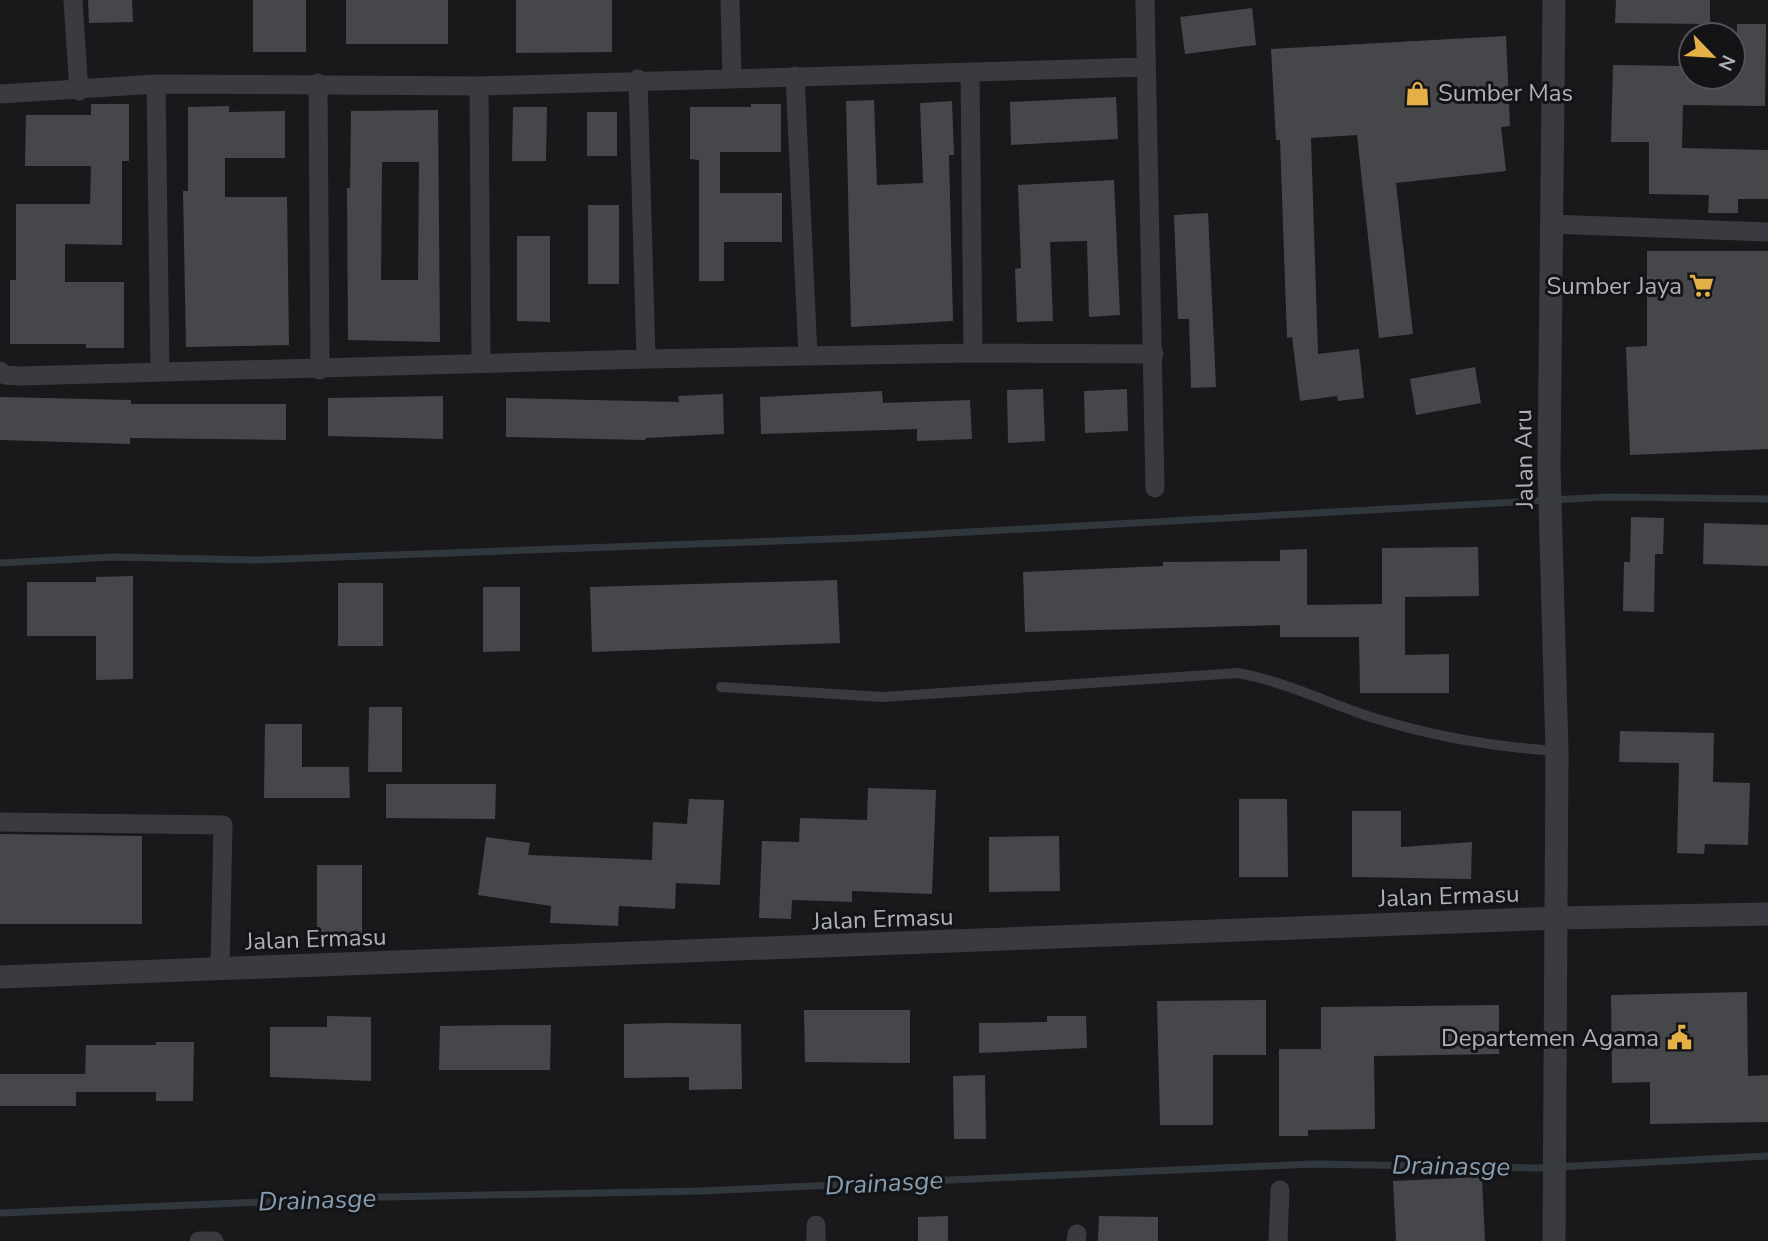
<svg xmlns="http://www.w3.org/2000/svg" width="1768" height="1241" viewBox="0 0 1768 1241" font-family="'Nunito Sans',sans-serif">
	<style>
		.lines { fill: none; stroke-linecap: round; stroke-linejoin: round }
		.stream { stroke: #30383e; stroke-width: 7 }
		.building { fill: #46474b; fill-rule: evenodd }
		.service { stroke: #3a3b40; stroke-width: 10 }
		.minor { stroke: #3a3b40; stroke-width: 19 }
		.tertiary { stroke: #3a3b40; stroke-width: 23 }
		.labels { text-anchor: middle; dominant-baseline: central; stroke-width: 6; stroke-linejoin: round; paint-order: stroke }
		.poi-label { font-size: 24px; fill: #adb1ba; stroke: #141416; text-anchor: end }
		.street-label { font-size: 24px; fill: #adb1ba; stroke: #141416 }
		.water-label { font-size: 26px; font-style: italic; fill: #879db2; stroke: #141416 }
	</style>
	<rect width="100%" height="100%" fill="#19191b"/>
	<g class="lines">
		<path class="stream" d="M 0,563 L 114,557 L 256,560 L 860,538 L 1607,497 L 1768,499
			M 0,1213 L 384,1197 L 700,1191 L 1313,1164 L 1537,1168 L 1768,1156"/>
	</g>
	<path class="building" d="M 88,0 L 132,0 L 133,22 L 89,23 Z
		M 253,0 L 306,0 L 306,52 L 253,52 Z
		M 346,0 L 448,0 L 448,44 L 346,44 Z
		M 516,0 L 612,0 L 612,52 L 516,53 Z
		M 1616,0 L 1710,0 L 1710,24 L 1615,23 Z
		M 1252,8 L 1256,45 L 1185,54 L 1180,17 Z
		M 1737,24 L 1766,24 L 1765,106 L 1683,105 L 1682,148 L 1768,150 L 1768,199 L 1738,199 L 1738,213 L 1708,213 L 1709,195 L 1649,194 L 1649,142 L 1611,142 L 1613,65 L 1684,66 L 1684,77 L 1737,77 Z
		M 1506,36 L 1510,126 L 1501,127 L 1506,171 L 1396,183 L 1413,334 L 1379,338 L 1357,135 L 1311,138 L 1318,354 L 1359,349 L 1364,398 L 1338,401 L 1337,396 L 1300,401 L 1292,337 L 1287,338 L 1280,140 L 1276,140 L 1271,49 Z
		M 1116,97 L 1118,139 L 1011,145 L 1010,102 Z
		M 874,100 L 877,185 L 923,183 L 920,103 L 952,101 L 954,155 L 949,155 L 953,321 L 851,327 L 846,101 Z
		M 91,104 L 129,104 L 129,161 L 122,161 L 122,245 L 65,244 L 65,282 L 124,282 L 124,348 L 86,348 L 86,344 L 10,344 L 10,280 L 16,280 L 16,204 L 90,204 L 91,166 L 25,166 L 26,115 L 91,115 Z
		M 751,104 L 781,104 L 781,152 L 720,152 L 720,193 L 782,193 L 782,242 L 724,242 L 724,281 L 699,281 L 699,160 L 690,159 L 690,107 L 751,107 Z
		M 229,106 L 229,112 L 285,111 L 285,158 L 225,158 L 225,197 L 287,197 L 289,345 L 186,347 L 183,191 L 188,191 L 188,107 Z
		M 513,107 L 547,107 L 546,161 L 512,161 Z
		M 438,110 L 440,342 L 348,340 L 347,188 L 350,188 L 351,111 ZM 382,162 L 419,162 L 418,280 L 381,280 Z
		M 587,112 L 617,112 L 617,156 L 587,156 Z
		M 1114,180 L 1120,315 L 1089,317 L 1087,241 L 1050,242 L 1053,321 L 1017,322 L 1015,269 L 1021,268 L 1018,185 Z
		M 588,205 L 619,205 L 619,284 L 588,284 Z
		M 1208,213 L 1216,387 L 1191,388 L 1189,319 L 1178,319 L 1174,215 Z
		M 517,236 L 550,236 L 550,322 L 517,321 Z
		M 1647,251 L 1768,251 L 1768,449 L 1630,455 L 1626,347 L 1647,346 Z
		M 1475,367 L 1481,403 L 1416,415 L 1410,379 Z
		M 1043,389 L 1045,441 L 1008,443 L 1007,390 Z
		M 1127,389 L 1128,431 L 1085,433 L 1084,391 Z
		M 882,391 L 883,403 L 970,400 L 972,439 L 917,441 L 917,429 L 761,434 L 760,397 Z
		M 723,394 L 724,434 L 646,438 L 645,440 L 506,437 L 506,398 L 679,402 L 678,396 Z
		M 443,396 L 443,439 L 328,436 L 328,398 Z
		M 0,397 L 131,400 L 131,404 L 286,404 L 286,440 L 130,438 L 130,444 L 0,440 Z
		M 1631,517 L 1664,518 L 1663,554 L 1655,554 L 1654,612 L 1623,611 L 1624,562 L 1630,562 Z
		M 1704,523 L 1768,525 L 1768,566 L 1703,564 Z
		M 1478,547 L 1479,596 L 1405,597 L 1405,655 L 1449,654 L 1449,693 L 1360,693 L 1359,637 L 1280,637 L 1280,625 L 1025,632 L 1023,572 L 1163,566 L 1163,562 L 1280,561 L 1280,550 L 1307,549 L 1307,605 L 1382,604 L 1382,548 Z
		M 133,576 L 133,679 L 96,680 L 96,636 L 27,636 L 27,582 L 96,582 L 96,577 Z
		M 837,580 L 840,643 L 592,652 L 590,587 Z
		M 338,583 L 383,583 L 383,646 L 338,646 Z
		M 483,587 L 520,587 L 520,651 L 483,652 Z
		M 369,707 L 402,707 L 402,772 L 368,772 Z
		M 265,724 L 302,724 L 302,767 L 349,767 L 350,798 L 264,798 Z
		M 1620,731 L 1714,733 L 1713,782 L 1750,783 L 1748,845 L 1705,844 L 1704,854 L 1677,853 L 1679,763 L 1619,762 Z
		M 386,784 L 496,784 L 495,819 L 386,818 Z
		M 868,788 L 936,790 L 932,894 L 852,891 L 852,902 L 792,900 L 791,919 L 759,918 L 762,841 L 799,842 L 800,818 L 867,820 Z
		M 689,799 L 724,800 L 720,885 L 676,883 L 675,909 L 619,906 L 618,926 L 550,923 L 551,906 L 478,895 L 486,837 L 530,843 L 528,855 L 652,860 L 653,822 L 687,824 Z
		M 1239,799 L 1287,799 L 1288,877 L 1239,877 Z
		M 1352,811 L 1401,811 L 1401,847 L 1472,842 L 1471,879 L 1352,877 Z
		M 0,834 L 142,836 L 142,924 L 0,924 Z
		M 1059,836 L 1060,891 L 989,892 L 989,837 Z
		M 317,865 L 362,865 L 362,937 L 317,937 Z
		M 1747,992 L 1748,1076 L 1768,1075 L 1768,1122 L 1650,1124 L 1650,1082 L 1612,1083 L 1611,995 Z
		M 1266,1000 L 1266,1055 L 1213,1055 L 1213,1125 L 1160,1125 L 1157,1001 Z
		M 1499,1005 L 1499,1054 L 1374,1056 L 1375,1129 L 1308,1130 L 1308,1136 L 1279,1136 L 1279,1049 L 1321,1049 L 1321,1007 Z
		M 804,1010 L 910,1010 L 910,1063 L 805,1062 Z
		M 327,1016 L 371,1017 L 371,1081 L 270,1077 L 270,1027 L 327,1027 Z
		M 1047,1016 L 1086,1016 L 1087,1048 L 979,1053 L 979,1023 L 1047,1022 Z
		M 667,1023 L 741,1024 L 742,1089 L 689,1090 L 689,1077 L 624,1078 L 624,1024 Z
		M 510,1025 L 551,1025 L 550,1070 L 439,1070 L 440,1026 Z
		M 156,1042 L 194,1042 L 193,1101 L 156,1101 L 156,1092 L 76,1092 L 76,1106 L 0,1106 L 0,1074 L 85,1074 L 86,1045 L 156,1045 Z
		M 985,1075 L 986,1139 L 954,1139 L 953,1076 Z
		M 1482,1177 L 1485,1241 L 1396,1241 L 1393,1181 Z
		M 948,1216 L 948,1241 L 918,1241 L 918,1217 Z
		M 1099,1216 L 1158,1217 L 1158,1241 L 1098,1241 Z"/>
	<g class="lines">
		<path class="service" d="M 721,687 L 883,697 L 1238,673 C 1287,682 1327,703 1374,718 C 1435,737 1494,747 1557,751"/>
		<path class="minor" d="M 73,0 L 79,91
			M 730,0 L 732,77
			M 1145,0 L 1155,488
			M 970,72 L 973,353
			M 795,76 L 808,356
			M 638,79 L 646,359
			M 318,83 L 320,370
			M 156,84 L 160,372
			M 479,86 L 481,363
			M 0,94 L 156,84 L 479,86 L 1146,67
			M 1550,224 L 1768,232
			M 0,371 L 5,375 L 20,376 L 646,359 L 973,353 L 1154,354
			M 0,822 L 223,825 L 220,969
			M 199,1241 L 214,1241
			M 816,1241 L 816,1225
			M 1076,1241 L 1077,1234
			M 1278,1241 L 1280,1190"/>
		<path class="tertiary" d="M 1554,0 L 1549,467 L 1557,751 L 1554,1241
			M 0,977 L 1558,918 L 1768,914"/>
	</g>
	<defs>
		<symbol id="shop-bare" viewBox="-9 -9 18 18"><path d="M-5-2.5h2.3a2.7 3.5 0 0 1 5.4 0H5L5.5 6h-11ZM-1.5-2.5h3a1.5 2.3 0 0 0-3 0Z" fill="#e5b147" stroke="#141416" stroke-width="2.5" paint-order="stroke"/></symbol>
		<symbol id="supermarket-bare" viewBox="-9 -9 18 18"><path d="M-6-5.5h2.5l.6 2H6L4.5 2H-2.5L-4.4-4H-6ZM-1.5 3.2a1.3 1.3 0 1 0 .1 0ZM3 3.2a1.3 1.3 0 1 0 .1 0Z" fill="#e5b147" stroke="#141416" stroke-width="2.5" paint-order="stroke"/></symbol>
		<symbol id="civic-bare" viewBox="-9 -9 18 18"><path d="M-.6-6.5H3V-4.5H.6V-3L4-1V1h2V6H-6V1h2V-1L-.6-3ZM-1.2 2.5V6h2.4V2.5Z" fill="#e5b147" stroke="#141416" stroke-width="2.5" paint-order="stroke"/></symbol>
	</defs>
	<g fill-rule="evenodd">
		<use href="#shop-bare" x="1400" y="76" width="35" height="35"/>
		<use href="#supermarket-bare" x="1684" y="268" width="35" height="35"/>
		<use href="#civic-bare" x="1662" y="1020" width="35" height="35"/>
	</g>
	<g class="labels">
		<g class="poi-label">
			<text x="1438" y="93" text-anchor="start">Sumber Mas</text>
			<text x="1682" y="286">Sumber Jaya</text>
			<text x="1659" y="1038">Departemen Agama</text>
		</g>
		<g class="street-label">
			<text transform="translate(1524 459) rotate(-91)">Jalan Aru</text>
			<text transform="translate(1449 896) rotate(-2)">Jalan Ermasu</text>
			<text transform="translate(883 919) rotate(-2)">Jalan Ermasu</text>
			<text transform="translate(316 939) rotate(-2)">Jalan Ermasu</text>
		</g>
		<g class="water-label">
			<text transform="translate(1451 1166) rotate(1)">Drainasge</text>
			<text transform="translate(884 1183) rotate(-3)">Drainasge</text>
			<text transform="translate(317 1200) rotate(-2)">Drainasge</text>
		</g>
	</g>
	<g transform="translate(1712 56) rotate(115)"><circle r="33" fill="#141416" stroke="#515358" stroke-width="2"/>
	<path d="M0-5L12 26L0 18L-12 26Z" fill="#e5b147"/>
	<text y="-10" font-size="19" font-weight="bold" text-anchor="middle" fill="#adb1ba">N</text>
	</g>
</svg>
